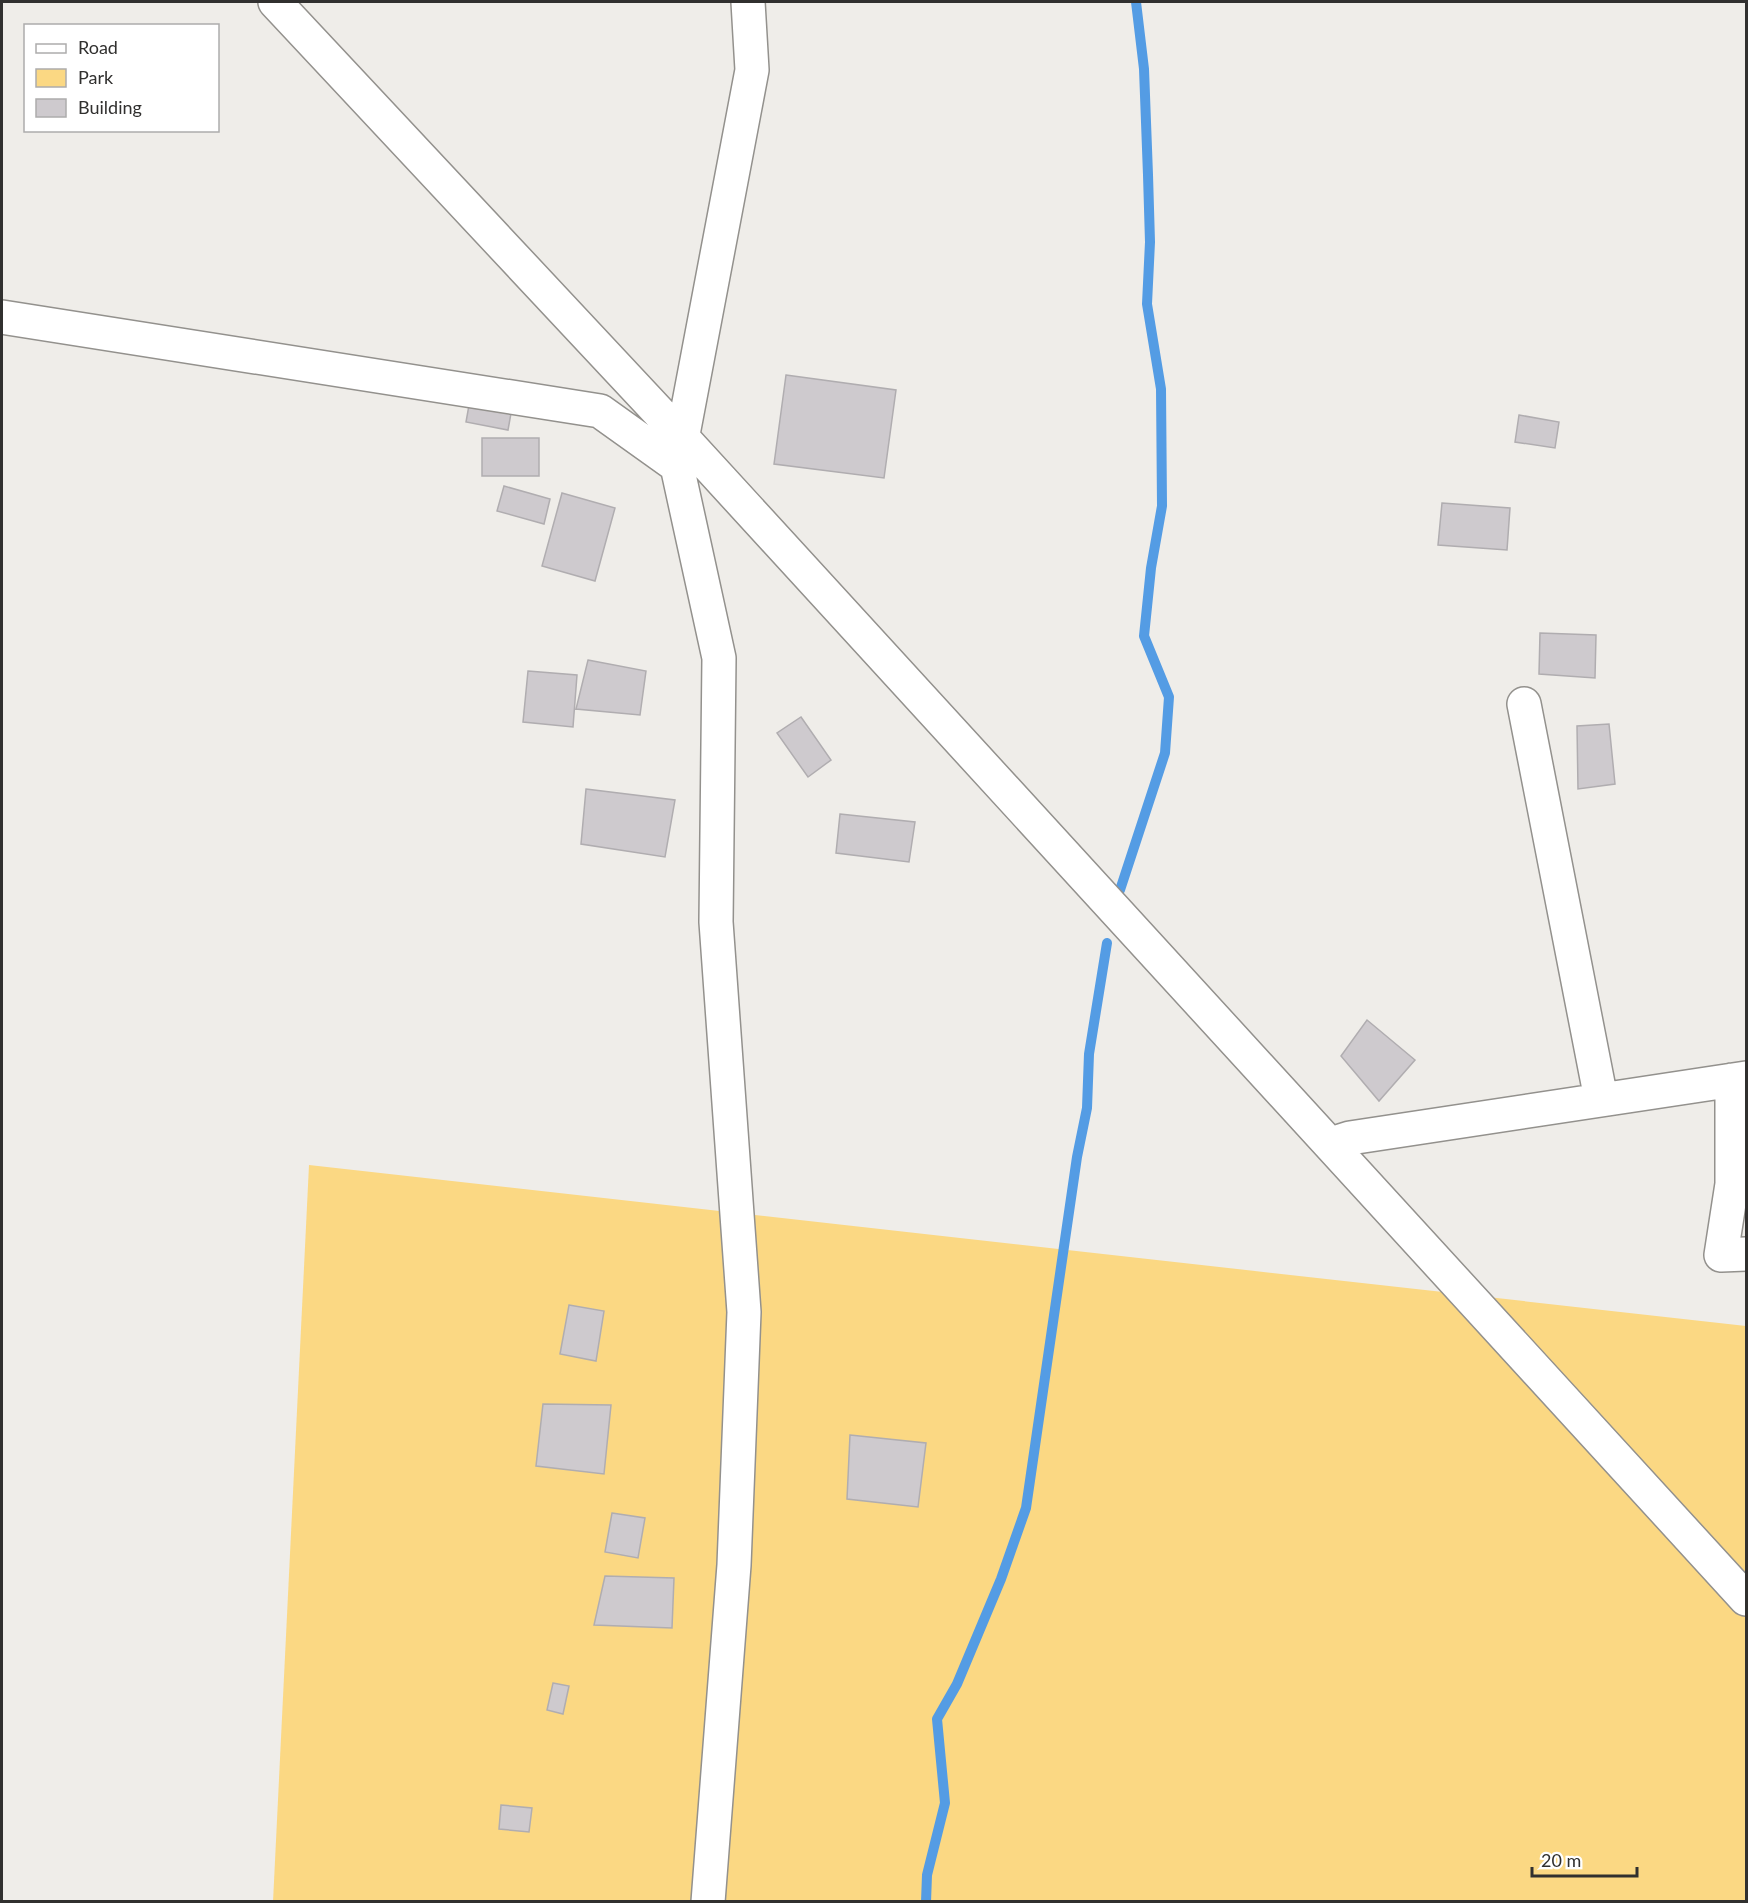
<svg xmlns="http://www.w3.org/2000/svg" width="1748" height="1903" viewBox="0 0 1748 1903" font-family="Lato,sans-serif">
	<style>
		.green { fill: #fbd883 }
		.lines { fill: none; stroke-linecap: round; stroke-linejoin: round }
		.stream { stroke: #549ce4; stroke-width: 10 }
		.building { fill: #cecace; stroke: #b0adb0; stroke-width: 1.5 }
		.minor-casing { stroke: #93918d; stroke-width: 36 }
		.minor { stroke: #fff; stroke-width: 33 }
	</style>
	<rect width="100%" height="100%" fill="#efede9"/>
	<path class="green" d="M 309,1165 L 1746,1326 L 1746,1901 L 273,1902 Z"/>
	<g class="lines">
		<path class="stream" d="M 1120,890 L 1165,753 L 1169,697 L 1144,636 L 1151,568 L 1162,506 L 1161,389 L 1147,304 L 1150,242 L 1148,175 L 1144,69 L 1136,2
			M 926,1902 L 927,1875 L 945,1803 L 937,1719 L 957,1684 L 1001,1579 L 1026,1508 L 1077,1157 L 1087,1108 L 1089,1054 L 1107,943"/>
	</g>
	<path class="building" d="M 786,375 L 896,390 L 884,478 L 774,464 Z
		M 471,394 L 513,402 L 508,430 L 466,422 Z
		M 1519,415 L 1559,422 L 1555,448 L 1515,442 Z
		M 482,438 L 539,438 L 539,476 L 482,476 Z
		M 504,486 L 550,499 L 544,524 L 497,511 Z
		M 562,493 L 615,508 L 595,581 L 542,566 Z
		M 1442,503 L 1510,508 L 1507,550 L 1438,545 Z
		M 1540,633 L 1596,635 L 1595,678 L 1539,674 Z
		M 588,660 L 646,671 L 640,715 L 576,709 Z
		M 528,671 L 577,675 L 573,727 L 523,722 Z
		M 801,717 L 831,760 L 808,777 L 777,733 Z
		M 1609,724 L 1615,784 L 1578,789 L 1577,726 Z
		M 586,789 L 675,800 L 665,857 L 581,844 Z
		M 840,814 L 915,822 L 909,862 L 836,853 Z
		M 1367,1020 L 1415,1060 L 1379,1101 L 1341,1056 Z
		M 569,1305 L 604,1311 L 596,1361 L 560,1354 Z
		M 543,1404 L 611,1405 L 604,1474 L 536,1466 Z
		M 850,1435 L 926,1443 L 918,1507 L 847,1499 Z
		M 612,1513 L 645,1518 L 638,1558 L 605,1552 Z
		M 605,1576 L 674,1578 L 672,1628 L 594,1625 Z
		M 553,1683 L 569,1686 L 563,1714 L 547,1710 Z
		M 501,1805 L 532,1808 L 529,1832 L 499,1829 Z"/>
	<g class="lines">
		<defs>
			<path id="minor" d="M 275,2 L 682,437 L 1746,1599
				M 2,317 L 600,411 L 677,466
				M 1524,704 L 1601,1099
				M 1732,1080 L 1732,1184 L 1721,1255 L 1746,1254
				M 1331,1144 L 1350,1138 L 1746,1078
				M 708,1902 L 734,1565 L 744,1312 L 716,922 L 719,658 L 677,466 L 752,70 L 748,2"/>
		</defs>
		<use href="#minor" class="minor-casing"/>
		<use href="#minor" class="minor"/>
	</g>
	<rect width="1748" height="1903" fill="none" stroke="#31302f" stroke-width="6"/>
	<rect x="24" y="24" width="195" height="108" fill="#ffffff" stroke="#adacac" stroke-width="1.5"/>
	<rect x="36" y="44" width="30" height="9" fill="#ffffff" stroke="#adacac" stroke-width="1.5"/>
	<text x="78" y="54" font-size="18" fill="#31302f">Road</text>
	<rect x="36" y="69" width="30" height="18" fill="#fbd883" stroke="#adacac" stroke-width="1.5"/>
	<text x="78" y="84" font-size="18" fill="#31302f">Park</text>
	<rect x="36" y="99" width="30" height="18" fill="#cecace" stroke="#adacac" stroke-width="1.5"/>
	<text x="78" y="114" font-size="18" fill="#31302f">Building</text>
	<path d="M1532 1867v9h105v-9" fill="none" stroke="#31302f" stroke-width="3"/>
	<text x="1541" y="1867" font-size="18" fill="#31302f" stroke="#ffffff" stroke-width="4.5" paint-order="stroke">20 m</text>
</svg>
